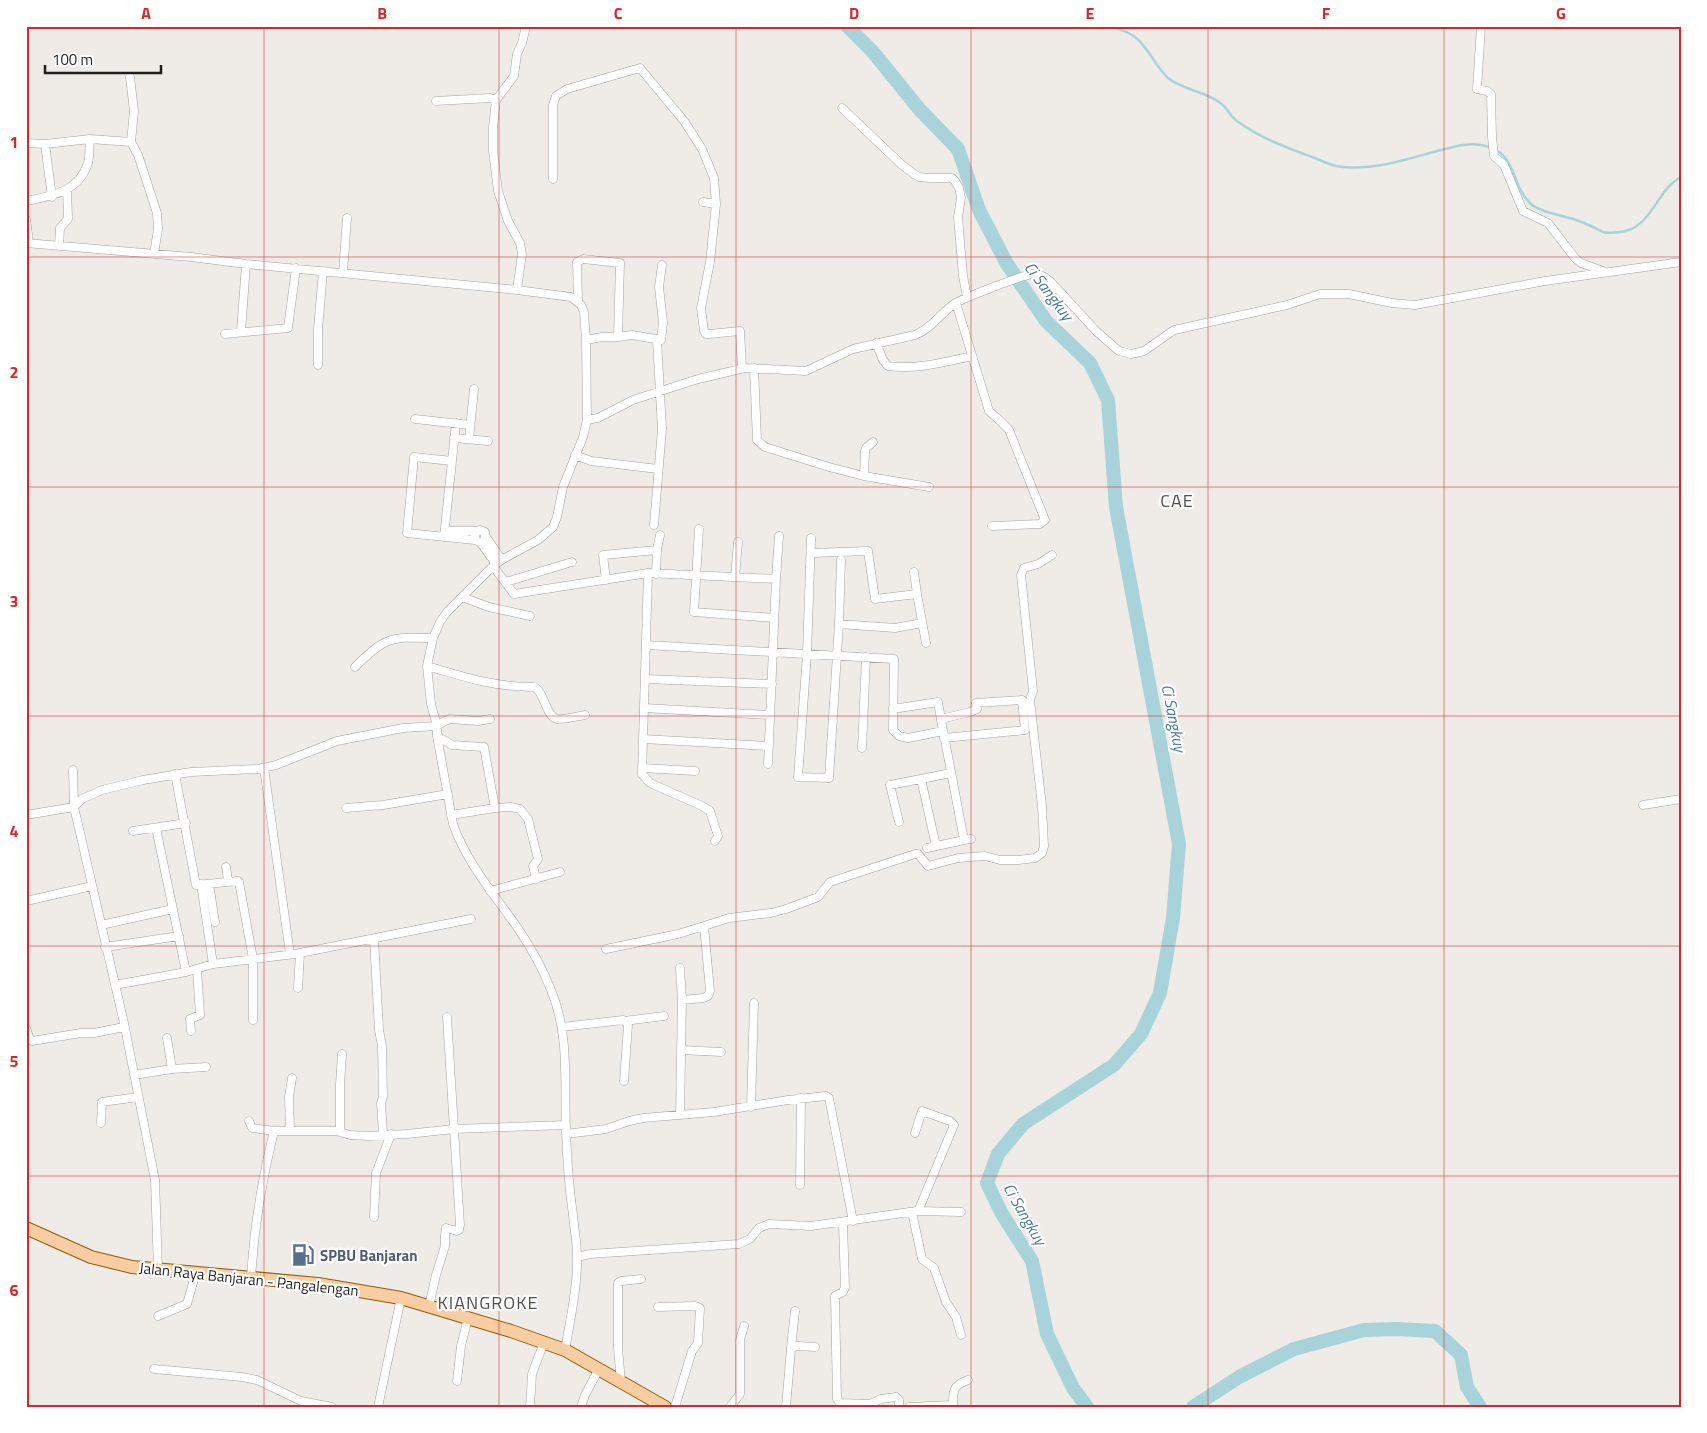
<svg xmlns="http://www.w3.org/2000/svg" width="1707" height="1433" viewBox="0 0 1707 1433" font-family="'Titillium Web',sans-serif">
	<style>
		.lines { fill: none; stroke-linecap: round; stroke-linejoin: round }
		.stream { stroke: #a8d3db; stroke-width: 2.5 }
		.river { stroke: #a8d3db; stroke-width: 14 }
		.street-casing { stroke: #a3a3a3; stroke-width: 9 }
		.primary-casing { stroke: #945b06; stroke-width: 14 }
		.street { stroke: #fff; stroke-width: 8 }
		.primary { stroke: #f8cda2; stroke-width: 12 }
		.grid { fill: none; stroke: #d62828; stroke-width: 1; stroke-opacity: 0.55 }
		.labels { text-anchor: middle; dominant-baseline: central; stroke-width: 4.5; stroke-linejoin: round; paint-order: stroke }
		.service-label { font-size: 15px; font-weight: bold; fill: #4e5e75; stroke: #fff; text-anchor: start }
		.street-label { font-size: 15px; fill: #1f1f1f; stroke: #fff }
		.water-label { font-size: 16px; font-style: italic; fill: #49789c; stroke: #fff }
		.quarter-label { font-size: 18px; letter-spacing: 1px; fill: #525252; stroke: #fff }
		.neatline { fill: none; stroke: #d62828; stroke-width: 2 }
		.grid-label { font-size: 16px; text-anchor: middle; font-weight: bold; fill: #d62828 }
	</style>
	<rect width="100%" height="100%" fill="#efebe6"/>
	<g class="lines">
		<path class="stream" d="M 1111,26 C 1119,30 1128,31 1135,37 C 1149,48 1155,66 1168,78 C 1183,90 1204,91 1219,102 C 1227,107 1230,116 1237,121 C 1260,138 1285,147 1312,157 C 1320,160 1328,164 1336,166 C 1370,172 1404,160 1437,151 C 1450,148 1468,142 1481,145 C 1519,151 1509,185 1532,205 C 1542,213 1566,216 1579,221 C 1587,224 1595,228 1603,232 C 1608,234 1623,232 1629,230 C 1653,221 1659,188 1681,177"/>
		<path class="river" d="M 847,26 L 873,52 L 920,110 L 958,149 L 979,210 L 1007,264 L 1046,321 L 1090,363 L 1108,400 L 1116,507 L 1179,844 L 1173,918 L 1160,993 L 1141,1034 L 1114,1065 L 1023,1124 L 998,1154 L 987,1183 L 1002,1214 L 1032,1261 L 1047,1334 L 1073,1388 L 1087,1407
			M 1193,1407 L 1239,1377 L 1294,1349 L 1364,1330 L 1396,1329 L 1435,1331 L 1461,1355 L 1467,1387 L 1480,1407"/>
		<defs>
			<path id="street" d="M 1481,26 L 1477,89 L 1487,91 L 1491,94 L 1492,137 L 1494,156 L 1504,165 L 1523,211 L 1548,223 L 1575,258 L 1581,263 L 1603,271
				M 130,77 L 134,111 L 131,142 L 138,155 L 157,213 L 158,229 L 154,254
				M 436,101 L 490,98 L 496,100
				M 842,108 L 902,165 L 914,174 L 919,177 L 930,178 L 952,178 L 955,181 L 959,188 L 961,198 L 958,217 L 963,276 L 967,297
				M 26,143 L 45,144 L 90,139
				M 45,144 L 52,197
				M 553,179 L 553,105 L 556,96 L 567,89 L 640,68 L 684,121 L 702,149 L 714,178 L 716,204
				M 26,201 C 51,196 79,192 88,163 C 90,156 89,147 90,139 L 131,142
				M 703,202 L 716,204 L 710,262 L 701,308 L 704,331 L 706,334 L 709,334 L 740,331 L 742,368
				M 26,219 L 29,243
				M 26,243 L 191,257 L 246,264 L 517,290 L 571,297 L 581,305 L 584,312 L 586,340 L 587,420 L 583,437 L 563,487 L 557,517 L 553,527 L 538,540 L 503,559 L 493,566 L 447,612 L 440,622 L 433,638 L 427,666 L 431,704 L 437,726 L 437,736 L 453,824 C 467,864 495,895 519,930 C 531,948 543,969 551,990 C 570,1035 564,1084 566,1132 C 567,1160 569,1187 573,1215 C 574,1228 577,1242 577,1256 C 578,1285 570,1321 565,1350
				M 59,246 L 60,228 L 68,219 L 67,189
				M 343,273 L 347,218
				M 517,290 L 522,254 L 520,243 L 508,221 L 498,191 L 493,150 L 493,127 L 496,100 L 514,76 L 517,54 L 522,43 L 526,26
				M 578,301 L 577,262 L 583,259 L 620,263 L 618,337
				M 956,303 L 989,411 C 996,418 1003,422 1009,430 L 1045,520 L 1040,524 L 992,526
				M 241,332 L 246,264
				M 225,334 L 288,328 L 296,268
				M 586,340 L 602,337 L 618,337 L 632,335 L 661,340 L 663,323 L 659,287 L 662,265
				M 876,343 L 883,360 L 888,366 C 916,370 945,362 972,356
				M 318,365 L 318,329 L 323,271
				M 754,368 L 757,440 L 765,447 L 829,467 L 864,476 L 865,451 L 866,448 L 873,442
				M 415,419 L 470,425
				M 587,420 L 598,418 L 633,400 L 698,379 L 745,368 L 806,371 L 853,349 L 915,335 C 932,328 940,314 954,304 C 963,298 1025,274 1034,274 C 1041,274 1046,278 1051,282 L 1096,331 L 1119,351 L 1131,354 L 1144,351 L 1174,330 L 1287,305 L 1320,294 L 1349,294 L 1392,303 L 1415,305 L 1545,281 L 1681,262
				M 454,438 L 488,441
				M 469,439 L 474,389
				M 575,455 L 591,461 L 658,469
				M 452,461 L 414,457 L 407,533 L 475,540 L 480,542 L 485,540 L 485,532 L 480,530 L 475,532 L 475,540
				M 864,476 L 929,487
				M 654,525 L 662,429 L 657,340
				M 699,529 L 694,612 L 774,618
				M 445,531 L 477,531
				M 444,537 L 456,423
				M 486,537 L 502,560
				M 811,538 L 807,654 L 798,777 L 829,778 L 839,624 L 895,628 L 922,623
				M 480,542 L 496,564
				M 811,553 L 868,551 L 875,599 L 917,594 L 914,572
				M 493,566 L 514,594 L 648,573 L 642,774 L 650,783 L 702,806 L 710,811 L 718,836 L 715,841
				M 648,573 L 776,579 L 779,536
				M 656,574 L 657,550
				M 735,577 L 738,542
				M 606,580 L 603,555 L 657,550 L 660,535
				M 506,582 L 572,562
				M 917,594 L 926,643
				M 462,597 L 489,607 L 530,616
				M 839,624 L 841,560
				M 646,645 L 894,659 L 893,730 L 899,736 L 908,738 L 943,731 L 938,702 L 893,709
				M 427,666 C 464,677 494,687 534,687 C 545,692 545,716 557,719 C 563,720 579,716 585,715
				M 355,667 C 386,636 391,637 433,638
				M 645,679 L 772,684
				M 644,708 L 770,715
				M 941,719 L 970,712 L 977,709 L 976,703 L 1022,700 L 1025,730 L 944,738
				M 944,735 L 964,840 L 971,839
				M 437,736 L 452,745 L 484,747 L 495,808 L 511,807 L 520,809 L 528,819 L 538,859 L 533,866 L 536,879
				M 643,739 L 769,746
				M 862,748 L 866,657
				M 768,764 L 776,579
				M 264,768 L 290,954
				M 642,768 L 695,771
				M 73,770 L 74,807 L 124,1023 L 155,1180 L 158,1269
				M 175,774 L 196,885 L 238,881 L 239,882 L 253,959 L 253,1020
				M 1643,805 L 1681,799
				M 346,808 L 383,805 L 448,794
				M 26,815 L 74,807 L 82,799 L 102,790 L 143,780 L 191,772 L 258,769 L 276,765 L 337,741 L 403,728 L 437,726 L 445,721 L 450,719 L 478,721 L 490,719
				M 451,815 L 495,808
				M 899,822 L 890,785 L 921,779
				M 156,828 L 186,972
				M 133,831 L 186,823
				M 936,846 L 921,779 L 951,773
				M 927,848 L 964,840
				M 226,867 L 228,881
				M 201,884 L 213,964
				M 209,884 L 215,922
				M 490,891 L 560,872
				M 26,901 L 92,886
				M 101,925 L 173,909
				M 374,939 L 379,1030 L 382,1046 L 383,1097 L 381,1103 L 383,1135
				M 105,947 L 179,936
				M 606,949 L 678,934 L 704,926
				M 115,985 L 186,972 L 213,964 L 295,954 L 471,919
				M 298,988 L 300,953
				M 682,1000 L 703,998 L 708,996 L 710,991 L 704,926 L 729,918 L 771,913 L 786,909 L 818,897 L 830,882 L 915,854 L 918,854 L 928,866 L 958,858 L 985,856 L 1000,860 L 1018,860 L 1035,858 L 1042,853 L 1044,846 L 1042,806 L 1030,700 L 1033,691 L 1021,575 L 1024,568 L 1038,564 L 1052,555
				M 624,1021 L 664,1016
				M 562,1027 L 623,1020 L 628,1025 L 624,1081
				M 26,1028 L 30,1040 L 32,1041 L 81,1033 L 94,1033 L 124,1027
				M 191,1031 L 190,1019 L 200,1015 L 197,969
				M 167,1038 L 172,1069
				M 681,1050 L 721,1052
				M 134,1075 L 172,1069 L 206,1067
				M 751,1107 L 754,1003
				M 680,1115 L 682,1000 L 680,968
				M 249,1121 L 252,1128 L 274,1131 C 262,1179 254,1228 251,1278
				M 101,1123 L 102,1102 L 138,1097
				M 290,1130 L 289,1097 L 292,1078
				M 274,1131 L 336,1131 L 350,1135 L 369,1136 L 407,1134 L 454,1129 L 566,1125
				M 340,1132 L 340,1085 L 342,1054
				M 915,1133 L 922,1111 L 950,1121 L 954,1125 L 919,1209 L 917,1211
				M 566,1134 L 606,1129 L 629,1121 L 643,1118 L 714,1112 L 788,1100 L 826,1096 L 829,1098 L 853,1221
				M 800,1185 L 801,1098
				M 912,1212 L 922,1259 L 934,1268 L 946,1302 L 956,1317 L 961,1335
				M 374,1217 L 376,1173 L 391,1134
				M 843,1223 L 845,1287 L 843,1292 L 835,1296 L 837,1399 L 840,1403 L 870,1404 L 881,1399 L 896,1397 L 899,1400 L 899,1407
				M 577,1257 L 590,1254 L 739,1244 L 750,1239 L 759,1228 L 769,1224 L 811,1226 L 917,1211 L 961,1212
				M 429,1306 L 436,1275 L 445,1246 L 445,1235 L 446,1228 L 457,1231 L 459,1230 L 460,1225 L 447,1017
				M 658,1307 L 695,1306 L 700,1308 L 698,1343 L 692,1351 L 675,1407
				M 158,1316 L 187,1304 L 196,1272
				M 791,1348 L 795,1311
				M 154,1369 L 242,1377 L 257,1380 L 301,1401 L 332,1407
				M 457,1381 L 461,1346 L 468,1318
				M 621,1382 L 618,1348 L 618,1283 L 621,1281 L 641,1279
				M 378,1407 L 401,1298
				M 530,1407 L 532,1374 L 544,1342
				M 581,1407 L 585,1395 L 599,1369
				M 730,1407 L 740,1394 L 740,1340 L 744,1326
				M 786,1407 L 791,1348 L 798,1346 L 815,1347
				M 909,1407 L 953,1405
				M 953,1407 C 953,1391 952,1386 968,1380"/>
			<path id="primary" d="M 26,1228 L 91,1257 L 132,1267 L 318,1284 L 401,1298 L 511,1331 L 565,1350 L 665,1407"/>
		</defs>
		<use href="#street" class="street-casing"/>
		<use href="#primary" class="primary-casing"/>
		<use href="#street" class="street"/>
		<use href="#primary" class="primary"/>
	</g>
	<path class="grid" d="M 264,26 L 264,1407M 499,26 L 499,1407M 736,26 L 736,1407M 971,26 L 971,1407M 1208,26 L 1208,1407M 1444,26 L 1444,1407M 26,257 L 1681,257M 26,487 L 1681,487M 26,716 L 1681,716M 26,946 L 1681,946M 26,1176 L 1681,1176"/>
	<defs>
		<symbol id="fuel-bare" viewBox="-9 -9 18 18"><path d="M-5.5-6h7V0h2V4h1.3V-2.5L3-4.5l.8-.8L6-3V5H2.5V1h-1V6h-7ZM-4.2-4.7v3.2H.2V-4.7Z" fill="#5c6f8a" stroke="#fff" stroke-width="2.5" paint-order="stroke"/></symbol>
	</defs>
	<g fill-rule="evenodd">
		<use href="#fuel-bare" x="287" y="1239" width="32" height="32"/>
	</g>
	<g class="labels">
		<g class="service-label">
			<text x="320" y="1255">SPBU Banjaran</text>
		</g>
		<g class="street-label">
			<text transform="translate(249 1279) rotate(6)">Jalan Raya Banjaran - Pangalengan</text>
		</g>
		<g class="water-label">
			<text transform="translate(1049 291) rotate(53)">Ci Sangkuy</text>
			<text transform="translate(1174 718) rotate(79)">Ci Sangkuy</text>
			<text transform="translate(1025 1214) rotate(60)">Ci Sangkuy</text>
		</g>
		<g class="quarter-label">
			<text x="1177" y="500">CAE</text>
			<text x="488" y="1302">KIANGROKE</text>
		</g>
	</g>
	<rect width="1707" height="1433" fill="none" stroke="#ffffff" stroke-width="55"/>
	<path d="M45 65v8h116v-8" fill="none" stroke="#1f1f1f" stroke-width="2.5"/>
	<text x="52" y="65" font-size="15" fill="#1f1f1f" stroke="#ffffff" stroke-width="4" paint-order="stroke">100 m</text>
	<rect x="28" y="28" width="1652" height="1378" class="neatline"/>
	<g class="grid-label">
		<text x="146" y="19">A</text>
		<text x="382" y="19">B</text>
		<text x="618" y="19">C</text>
		<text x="854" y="19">D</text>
		<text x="1090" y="19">E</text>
		<text x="1326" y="19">F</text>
		<text x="1561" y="19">G</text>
		<text x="14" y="148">1</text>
		<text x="14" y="378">2</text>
		<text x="14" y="607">3</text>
		<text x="14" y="837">4</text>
		<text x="14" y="1067">5</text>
		<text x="14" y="1296">6</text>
	</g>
</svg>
